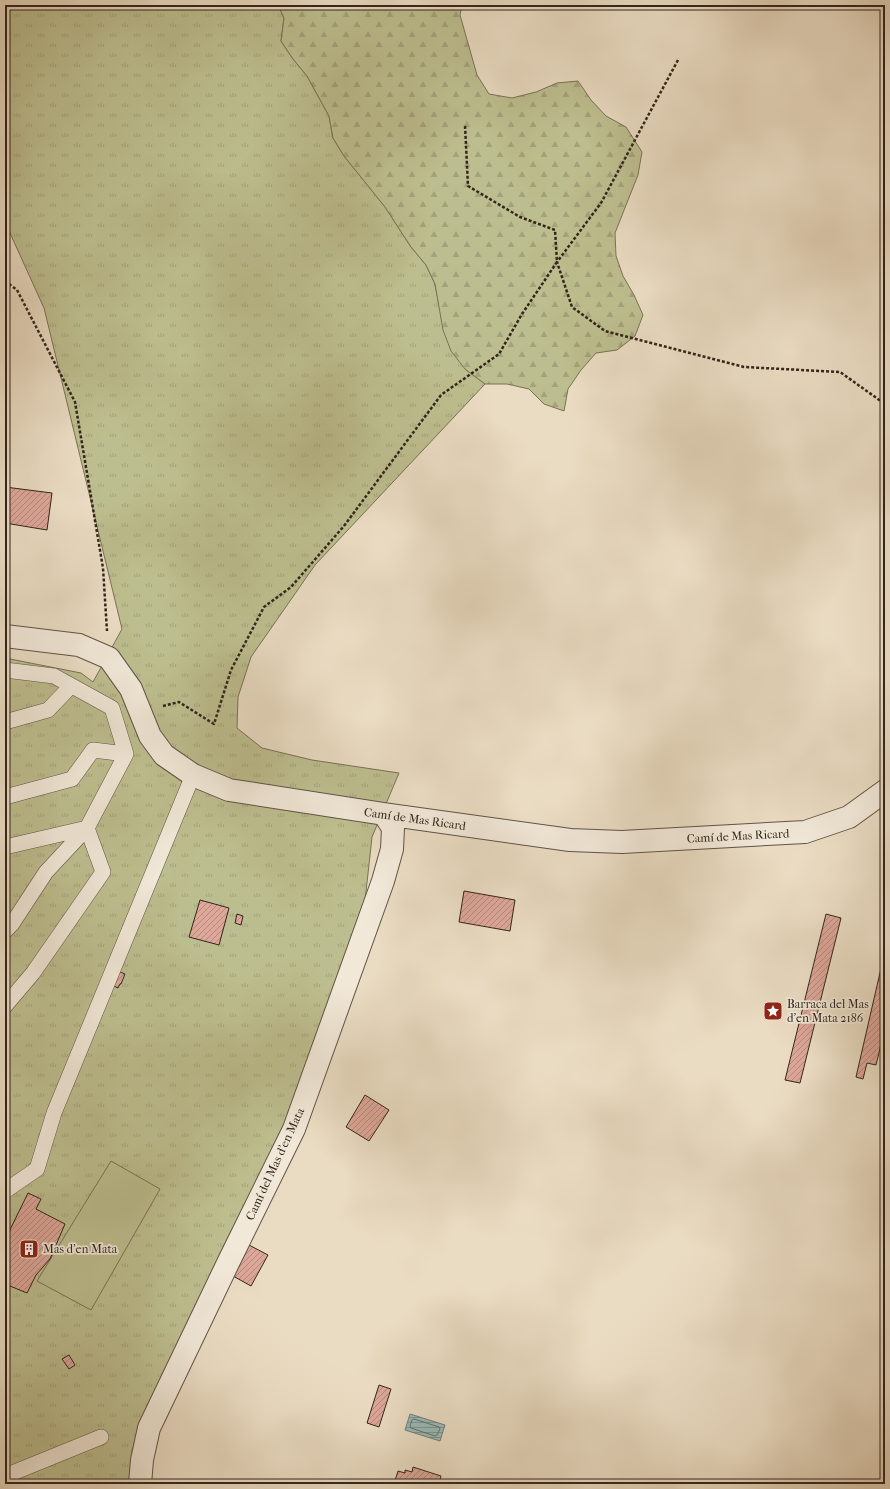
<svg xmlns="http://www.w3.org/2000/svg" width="890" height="1489" viewBox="0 0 890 1489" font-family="'IM FELL French Canon',serif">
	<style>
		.grass { fill: url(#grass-tufts); stroke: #787256 }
		.forest { fill: url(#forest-firs); stroke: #787256 }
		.pitch { fill: #bdbe8f; stroke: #787256 }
		.water { fill: url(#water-rules); stroke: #707e7a }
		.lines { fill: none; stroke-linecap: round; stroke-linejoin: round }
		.shore { stroke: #66706a; stroke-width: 1 }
		.building { fill: url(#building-hatch); stroke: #33251c }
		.service-casing { stroke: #615346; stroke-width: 16 }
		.minor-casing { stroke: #615346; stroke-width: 24 }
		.path { stroke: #33251c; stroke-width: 2.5; stroke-dasharray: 3 2; stroke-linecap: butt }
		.service { stroke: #f1e8d8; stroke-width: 15 }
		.minor { stroke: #f1e8d8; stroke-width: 22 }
		.labels { text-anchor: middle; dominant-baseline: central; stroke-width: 3.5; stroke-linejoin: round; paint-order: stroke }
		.street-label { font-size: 12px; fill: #33251c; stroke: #f1e8d8 }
		.poi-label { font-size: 12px; fill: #33251c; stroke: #f1e8d8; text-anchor: start }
	</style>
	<defs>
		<pattern id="grass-tufts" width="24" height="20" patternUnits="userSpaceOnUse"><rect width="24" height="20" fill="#bdbe8f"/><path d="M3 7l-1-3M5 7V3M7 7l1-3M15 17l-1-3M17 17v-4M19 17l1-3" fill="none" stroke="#a3a37b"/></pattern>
		<pattern id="forest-firs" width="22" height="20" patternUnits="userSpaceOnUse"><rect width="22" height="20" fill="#bdbe8f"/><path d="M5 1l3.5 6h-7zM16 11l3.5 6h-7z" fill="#a3a37b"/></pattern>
		<pattern id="water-rules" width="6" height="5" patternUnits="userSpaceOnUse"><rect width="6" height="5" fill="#99bab9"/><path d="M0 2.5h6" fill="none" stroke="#7d9796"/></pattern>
		<pattern id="building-hatch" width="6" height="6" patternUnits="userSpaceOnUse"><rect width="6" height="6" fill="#dda799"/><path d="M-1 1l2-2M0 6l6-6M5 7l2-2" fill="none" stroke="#b4887c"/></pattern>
	</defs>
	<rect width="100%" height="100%" fill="#eadcc3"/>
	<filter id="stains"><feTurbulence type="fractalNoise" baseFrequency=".005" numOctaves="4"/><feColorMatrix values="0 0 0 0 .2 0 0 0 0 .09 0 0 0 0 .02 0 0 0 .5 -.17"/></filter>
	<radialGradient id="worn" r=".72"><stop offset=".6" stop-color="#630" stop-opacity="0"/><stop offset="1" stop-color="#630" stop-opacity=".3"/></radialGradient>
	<path class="grass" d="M 5,5 L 278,5 L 284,18 L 281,41 L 293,59 L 307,76 L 329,116 L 333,138 L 344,156 L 385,207 L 411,247 L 426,265 L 435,284 L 439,305 L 465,369 L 485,384 L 315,565 L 251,657 L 238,697 L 237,728 L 262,748 L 312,760 L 399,773 L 372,837 L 365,901 L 321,1021 L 285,1137 L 221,1260 L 132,1450 L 132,1484 L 5,1484 L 5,658 L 81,673 L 93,682 L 122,629 L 44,308 L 5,222 Z"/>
	<path class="forest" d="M 278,5 L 462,5 L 460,15 L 477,75 L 489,94 L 512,98 L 536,92 L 557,83 L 578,81 L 591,100 L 606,116 L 626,127 L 642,152 L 638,175 L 615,233 L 616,256 L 623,276 L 634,295 L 643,315 L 635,336 L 617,350 L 596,353 L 581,370 L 568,389 L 564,411 L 544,404 L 529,389 L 507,384 L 485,384 L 465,369 L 451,351 L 443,330 L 435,284 L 426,265 L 411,247 L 385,207 L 344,156 L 333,138 L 329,116 L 307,76 L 293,59 L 281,41 L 284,18 Z"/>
	<path class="pitch" d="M 111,1161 L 160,1189 L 91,1310 L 37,1281 Z"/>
	<path class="water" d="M 410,1414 L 445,1425 L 440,1441 L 405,1430 Z"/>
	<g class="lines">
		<path class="shore" d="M 414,1419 L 439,1427 L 440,1429 L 437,1435 L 435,1436 L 411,1428 L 410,1426 L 412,1420 Z"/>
	</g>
	<path class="building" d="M 5,487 L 52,493 L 47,530 L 5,523 Z
		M 464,891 L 515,900 L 510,931 L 459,922 Z
		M 200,900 L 229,908 L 219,945 L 189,937 Z
		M 237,914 L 243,916 L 241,925 L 235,923 Z
		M 826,914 L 841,918 L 800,1083 L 785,1080 Z
		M 885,951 L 885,1028 L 876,1065 L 867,1063 L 863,1079 L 856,1077 Z
		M 115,970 L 125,974 L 121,984 L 120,984 L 118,988 L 110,984 Z
		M 365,1095 L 389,1110 L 369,1141 L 346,1127 Z
		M 28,1193 L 41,1199 L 36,1209 L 65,1224 L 50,1259 L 36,1275 L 27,1293 L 5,1284 L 5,1240 Z
		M 249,1245 L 268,1255 L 251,1286 L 233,1276 Z
		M 69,1355 L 75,1365 L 69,1369 L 62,1359 Z
		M 379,1385 L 391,1389 L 379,1427 L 367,1423 Z
		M 413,1467 L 441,1476 L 439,1484 L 394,1484 L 398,1471 L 405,1473 L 405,1470 L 412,1472 Z"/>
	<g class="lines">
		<defs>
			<path id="service" d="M 5,670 L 54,676 L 112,708 L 126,754 L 87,828 L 46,872 L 12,924 L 5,931
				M 5,722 L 48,710 L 71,686
				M 5,797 L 72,779 L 93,750 L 126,754
				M 5,847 L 87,828 L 103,872 L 33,973 L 5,1006
				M 5,1191 L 37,1169 L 54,1113 L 193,775
				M 5,1476 L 101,1437"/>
			<path id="minor" d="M 5,636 L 79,645 L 109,658 L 131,689 L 150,736 L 164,755 L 193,775 L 229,790 L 384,814 L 570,840 L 622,842 L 805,832 L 849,817 L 885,791
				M 140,1484 L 142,1460 L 149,1428 L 228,1263 L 294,1129 L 383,881 L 392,849 L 393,828 L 384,814"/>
		</defs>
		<use href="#service" class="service-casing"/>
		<use href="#minor" class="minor-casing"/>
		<path class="path" d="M 678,60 L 601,203 L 557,262 L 572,307 L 605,331 L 744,367 L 840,372 L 885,404
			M 5,281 L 17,290 L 75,402 L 103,568 L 107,631
			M 163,706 L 179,702 L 214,724 L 231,670 L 264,607 L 291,587 L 344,526 L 441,395 L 499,354 L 522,314 L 557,262 L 555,230 L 520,217 L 468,186 L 465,125"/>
		<use href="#service" class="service"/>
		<use href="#minor" class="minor"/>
	</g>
	<defs>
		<symbol id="sight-square" viewBox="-11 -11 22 22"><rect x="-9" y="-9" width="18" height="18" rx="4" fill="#8f2418" stroke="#f1e8d8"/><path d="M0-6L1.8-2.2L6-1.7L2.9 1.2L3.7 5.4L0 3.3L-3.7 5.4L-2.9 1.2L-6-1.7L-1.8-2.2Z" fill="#fff"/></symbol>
		<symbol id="building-square" viewBox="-11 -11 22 22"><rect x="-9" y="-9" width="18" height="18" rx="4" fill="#8f2418" stroke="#f1e8d8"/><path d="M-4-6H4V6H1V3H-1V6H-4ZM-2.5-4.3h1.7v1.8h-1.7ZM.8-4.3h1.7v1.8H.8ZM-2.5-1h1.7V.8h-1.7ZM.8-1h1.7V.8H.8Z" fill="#fff"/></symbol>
	</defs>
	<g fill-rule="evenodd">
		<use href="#sight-square" x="762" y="1000" width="22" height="22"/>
		<use href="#building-square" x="18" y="1238" width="22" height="22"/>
	</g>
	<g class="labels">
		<g class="street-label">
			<text transform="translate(415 819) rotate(8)">Camí de Mas Ricard</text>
			<text transform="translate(738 836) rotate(-3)">Camí de Mas Ricard</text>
			<text transform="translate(275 1164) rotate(-65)">Camí del Mas d'en Mata</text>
		</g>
		<g class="poi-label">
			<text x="787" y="1004">Barraca del Mas<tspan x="787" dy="14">d'en Mata 2186</tspan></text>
			<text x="43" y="1249">Mas d'en Mata</text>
		</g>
	</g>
	<rect width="890" height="1489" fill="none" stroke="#eadcc3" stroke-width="20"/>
	<rect x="6" y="6" width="878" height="1477" fill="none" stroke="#33251c" stroke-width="2"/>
	<rect x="10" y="10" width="870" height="1469" fill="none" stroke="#33251c"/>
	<rect width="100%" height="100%" filter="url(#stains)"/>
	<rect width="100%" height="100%" fill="url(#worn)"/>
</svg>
